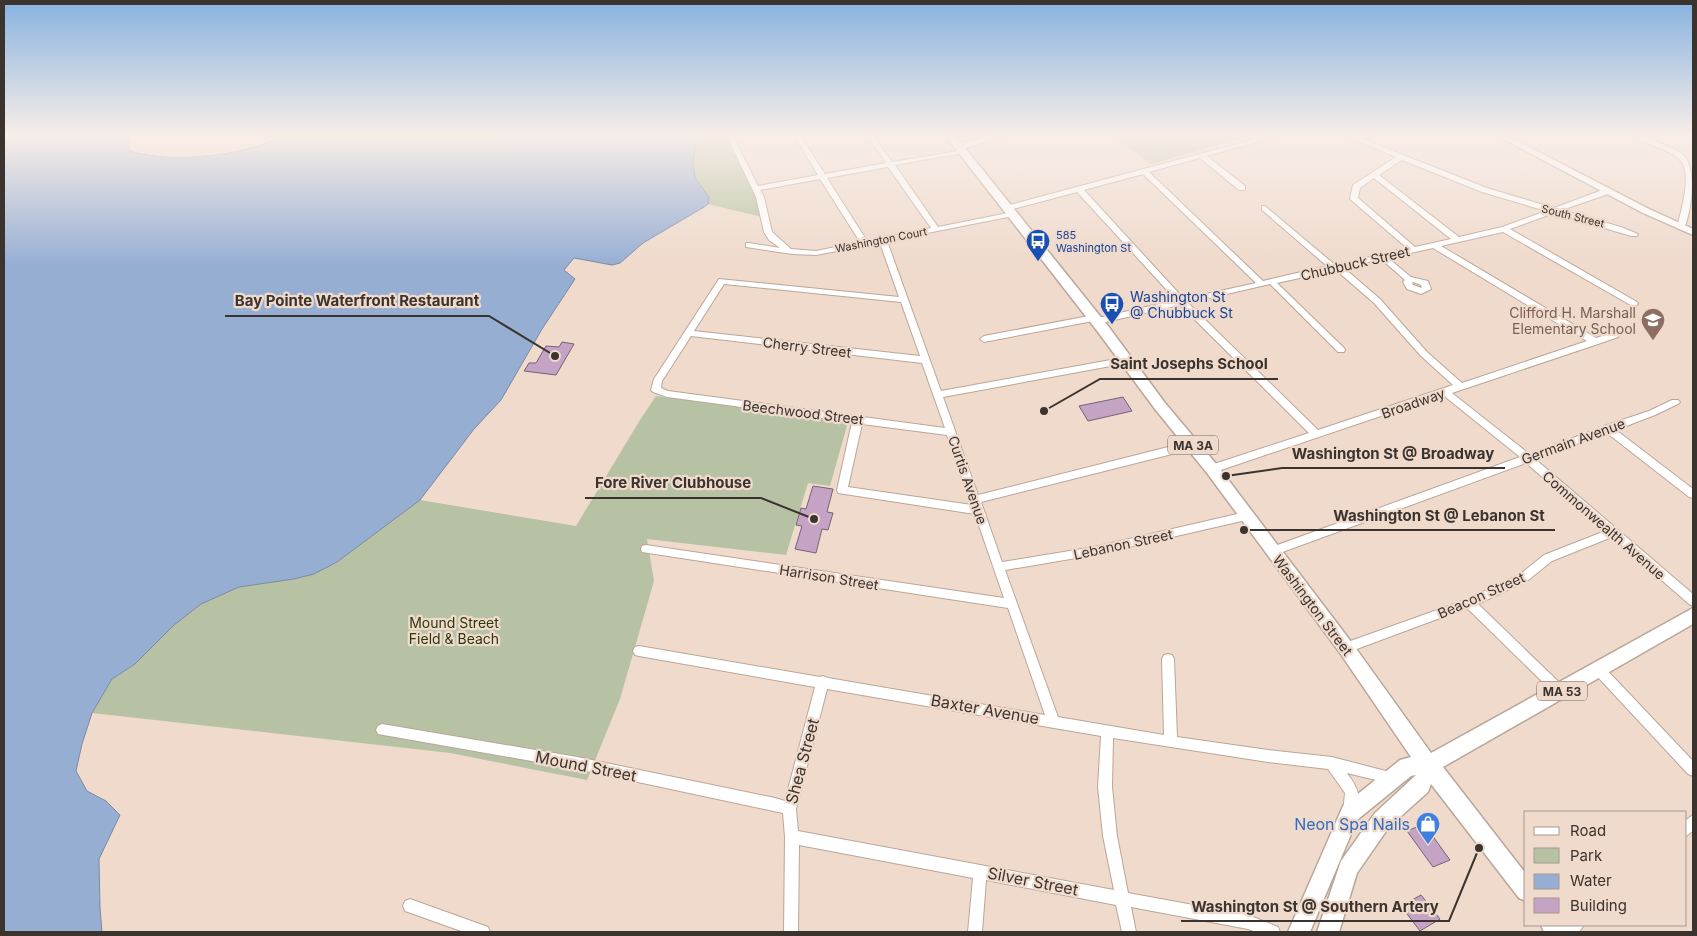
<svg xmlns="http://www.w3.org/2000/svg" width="1697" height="936" viewBox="0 0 1697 936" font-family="Inter,sans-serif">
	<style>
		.green { fill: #b7c2a5 }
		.water { fill: #97aed3; stroke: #7b89a2 }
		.building { fill: #c5a3c5; stroke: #736473 }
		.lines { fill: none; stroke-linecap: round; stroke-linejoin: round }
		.minor-casing { stroke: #baa698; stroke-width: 2 }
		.tertiary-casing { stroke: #baa698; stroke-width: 3 }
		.secondary-casing { stroke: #baa698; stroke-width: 2 }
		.primary-casing { stroke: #baa698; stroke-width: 3 }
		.minor { fill: #fff; fill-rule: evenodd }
		.tertiary { fill: #fff; fill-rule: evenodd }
		.secondary { fill: #fff; fill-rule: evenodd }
		.primary { fill: #fff; fill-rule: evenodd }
		.labels { text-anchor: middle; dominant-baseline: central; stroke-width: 4.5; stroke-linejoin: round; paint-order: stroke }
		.far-street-label { font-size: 11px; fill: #3b332e; stroke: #efdacc }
		.far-transit-label { font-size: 11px; fill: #164399; stroke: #efdacc; text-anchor: start }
		.shield { fill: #efdacc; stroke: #71655d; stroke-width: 1 }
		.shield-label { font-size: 12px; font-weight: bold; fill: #3b332e }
		.street-label { font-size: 14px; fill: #3b332e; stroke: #efdacc }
		.transit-label { font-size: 14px; fill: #164399; stroke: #efdacc; text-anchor: start }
		.education-label { font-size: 14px; fill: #785e54; stroke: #efdacc; text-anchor: end }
		.park-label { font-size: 14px; fill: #2b3907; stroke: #efdacc }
		.near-street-label { font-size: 16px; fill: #3b332e; stroke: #efdacc }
		.near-shop-label { font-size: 16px; fill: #366cbe; stroke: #efdacc; text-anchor: end }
		.leader { fill: none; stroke: #3b332e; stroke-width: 2 }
		.callout-dot { fill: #3b332e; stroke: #efdacc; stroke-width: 2 }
		.callout-label { font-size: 15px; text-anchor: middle; font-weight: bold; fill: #3b332e; stroke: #efdacc; stroke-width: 4.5; stroke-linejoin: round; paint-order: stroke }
	</style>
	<rect width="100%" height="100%" fill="#efdacc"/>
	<path class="green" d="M 697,134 L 729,134 L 757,188 L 766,218 L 708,204 L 708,197 L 695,178 L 693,163 Z
		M 1129,134 L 1258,134 L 1151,164 L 1118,139 Z
		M 656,396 L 848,422 L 830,486 L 808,483 L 786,555 L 647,539 L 654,581 L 620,699 L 587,780 L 450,753 L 92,713 L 112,679 L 135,664 L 174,625 L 201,604 L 239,587 L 294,579 L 314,574 L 337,562 L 420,500 L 576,526 L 640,420 Z"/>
	<path class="water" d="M 4,134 L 115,134 L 128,141 L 130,151 C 174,164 247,156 287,134 L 697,134 L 693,163 L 695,178 L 709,197 L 708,204 L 704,207 L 643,243 L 620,263 L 612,265 L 574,258 L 564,270 L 575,279 L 542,329 L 501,400 L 474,429 L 420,500 L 337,562 L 314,574 L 294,579 L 239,587 L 201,604 L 174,625 L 135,664 L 112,679 L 92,713 L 82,744 L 76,771 L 87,791 L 106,801 L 120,815 L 99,859 L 100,908 L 102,932 L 4,932 Z"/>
	<path class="building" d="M 562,342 L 574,344 L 556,375 L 524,371 L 529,363 L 536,363 L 546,346 L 559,347 Z
		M 1123,397 L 1132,411 L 1088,421 L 1079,406 Z
		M 813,486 L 833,489 L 827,512 L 833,513 L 828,530 L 822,529 L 816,553 L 795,549 L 802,526 L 796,525 L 801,508 L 806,509 Z
		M 1424,824 L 1450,860 L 1433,867 L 1407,831 Z
		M 1421,895 L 1440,919 L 1420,931 L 1401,906 Z"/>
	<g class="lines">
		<defs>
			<path id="minor" d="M 726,134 L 732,134 L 758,186 L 818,175 L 793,134 L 799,134 L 825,174 L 886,163 L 866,134 L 872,134 L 892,162 L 965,150 L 966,151 L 963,153 L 895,165 L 938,227 L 1013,212 L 1017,214 L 1013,216 L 887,241 L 941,391 L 1127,357 L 1130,358 L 1131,360 L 1127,363 L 943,397 L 978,495 L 1192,441 L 1195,442 L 1197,445 L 1192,449 L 981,502 L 1002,562 L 1094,547 L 1246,512 L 1250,513 L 1251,516 L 1250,519 L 1246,520 L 1094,555 L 1005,570 L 1058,717 L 1164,735 L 1162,659 L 1164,655 L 1168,654 L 1172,655 L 1174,659 L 1177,737 L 1268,750 L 1332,757 L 1397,774 L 1398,778 L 1397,782 L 1392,784 L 1347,773 C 1358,788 1363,798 1355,818 L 1350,820 L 1345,818 L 1343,813 L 1345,793 L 1328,769 L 1268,762 L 1113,738 L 1112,787 L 1117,836 L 1128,893 L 1248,915 L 1278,927 L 1280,932 L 1256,932 L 1248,929 L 1131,907 L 1136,932 L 1122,932 L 1116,905 L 986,880 L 982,932 L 968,932 L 973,878 L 799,845 L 798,932 L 784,932 L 785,837 L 783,813 L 577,769 L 378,734 L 376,730 L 378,726 L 382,724 L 577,757 L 775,798 L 785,801 L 815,687 L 639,656 L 635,655 L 633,651 L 635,647 L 639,646 L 820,677 L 823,676 L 828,678 L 1045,715 L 1008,608 L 642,552 L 641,549 L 642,546 L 646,545 L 1004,598 L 975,514 L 838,493 L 837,490 L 852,422 L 667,397 L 653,392 L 651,390 L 654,379 L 719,279 L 899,297 L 880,243 L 816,255 L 792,254 L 746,247 L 746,243 L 749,243 L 780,248 L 769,240 L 764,232 L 756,197 ZM 888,167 L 931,228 L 867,241 L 827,178 ZM 820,179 L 860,242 L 816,251 L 791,249 L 772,232 L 764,197 L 760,190 ZM 724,284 L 901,302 L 920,356 L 694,331 ZM 691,336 L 922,363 L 945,428 L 668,391 L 661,388 L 662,381 ZM 862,424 L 947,435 L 972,505 L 848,487 ZM 827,689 L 1101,736 L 1098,787 L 1103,836 L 1114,890 L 798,831 L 796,809 Z
				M 1274,134 L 1284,134 L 1207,156 L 1245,186 L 1245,190 L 1239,190 L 1200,158 L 1149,172 L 1263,281 L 1327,266 L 1262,210 L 1262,206 L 1265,206 L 1335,265 L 1407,248 L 1350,199 L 1353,185 L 1396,157 L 1341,134 L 1350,134 L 1487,188 L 1554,208 L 1605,189 L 1611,189 L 1611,193 L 1562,210 L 1621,227 L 1638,234 L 1637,236 L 1631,236 L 1554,213 L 1510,229 L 1637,302 L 1638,304 L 1634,307 L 1503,232 L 1441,246 L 1596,338 L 1615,332 L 1619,335 L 1618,337 L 1598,344 L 1452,393 L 1529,454 L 1603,427 L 1604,426 L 1649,411 L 1672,400 L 1678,400 L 1680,402 L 1678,404 L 1655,415 L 1616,430 L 1693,489 L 1693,498 L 1689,497 L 1607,433 L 1535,459 L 1693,594 L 1693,606 L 1689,604 L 1612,537 L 1552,561 L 1527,581 L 1478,604 L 1565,688 L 1567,692 L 1565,696 L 1561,697 L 1557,696 L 1467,608 L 1346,653 L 1342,652 L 1340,648 L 1342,644 L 1465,600 L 1519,575 L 1544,555 L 1605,531 L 1526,463 L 1277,554 L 1273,555 L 1269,554 L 1268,551 L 1269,548 L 1520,457 L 1443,395 L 1212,473 L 1207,469 L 1208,466 L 1309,433 L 1180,305 L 1097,324 L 1093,321 L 984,342 L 980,339 L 984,336 L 1094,315 L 1098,318 L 1176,300 L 1077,192 L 1009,210 L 1006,210 L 1006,206 ZM 1402,160 L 1482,192 L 1546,211 L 1502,227 L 1459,237 L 1379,175 ZM 1143,174 L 1256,283 L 1184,299 L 1084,190 ZM 1374,178 L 1451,239 L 1415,247 L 1358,198 L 1360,188 ZM 1433,248 L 1587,341 L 1462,383 L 1427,352 L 1380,299 L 1344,268 L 1381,259 L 1405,280 L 1403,282 L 1407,289 L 1421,294 L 1431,289 L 1428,281 L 1411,277 L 1388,258 ZM 1336,270 L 1374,303 L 1421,356 L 1453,385 L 1318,430 L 1188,303 L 1270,284 L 1338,352 L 1344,352 L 1345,350 L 1344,348 L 1277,283 ZM 1413,282 L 1421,285 L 1422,288 L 1413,285 L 1412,283 Z
				M 1629,134 C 1639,134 1648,138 1658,142 C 1667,146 1679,150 1685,157 C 1697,172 1691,212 1684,229 L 1678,229 L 1677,227 C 1681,211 1692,176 1681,161 C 1675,154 1665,150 1657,147 C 1648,143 1636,140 1629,134 Z
				M 1599,665 L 1603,666 L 1693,761 L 1693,776 L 1688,774 L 1595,674 L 1593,670 L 1595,666 Z
				M 1693,815 L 1693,831 L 1686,836 L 1686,820 Z
				M 410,899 L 488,927 L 490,932 L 464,932 L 405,911 L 403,906 L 405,901 Z
				M 1566,925 L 1584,925 L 1579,932 L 1561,932 Z"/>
			<path id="tertiary" d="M 1494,134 L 1504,134 L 1649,209 L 1693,229 L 1693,235 L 1643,213 Z"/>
			<path id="secondary" d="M 996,134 L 1011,134 L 959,150 L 954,147 L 956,145 Z"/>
			<path id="primary" d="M 944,134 L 954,134 L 1108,326 L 1165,403 L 1217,465 L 1352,643 L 1431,753 L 1693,608 L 1693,624 L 1443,767 L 1526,874 L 1526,901 L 1519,898 L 1431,784 L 1428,792 L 1389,827 L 1357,873 L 1339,932 L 1317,932 L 1341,861 L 1375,813 L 1416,775 L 1411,776 L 1357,820 L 1310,932 L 1288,932 L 1343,806 L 1400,760 L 1411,757 L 1340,653 L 1207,473 L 1155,409 L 1098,332 Z
				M 1541,925 L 1565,925 L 1568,932 L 1544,932 Z"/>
		</defs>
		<use href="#minor" class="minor-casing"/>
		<use href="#tertiary" class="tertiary-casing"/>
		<use href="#secondary" class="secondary-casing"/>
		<use href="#primary" class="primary-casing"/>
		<use href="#minor" class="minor"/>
		<use href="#tertiary" class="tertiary"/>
		<use href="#secondary" class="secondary"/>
		<use href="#primary" class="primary"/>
	</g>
	<linearGradient id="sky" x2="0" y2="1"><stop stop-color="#87b2e0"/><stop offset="0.51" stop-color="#f8eee8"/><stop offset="1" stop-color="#f8eee8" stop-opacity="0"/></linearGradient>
	<rect width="1697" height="265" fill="url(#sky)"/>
	<defs>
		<symbol id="bus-pin" viewBox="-11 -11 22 30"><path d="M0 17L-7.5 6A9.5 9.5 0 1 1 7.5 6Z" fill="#1a4fb4" stroke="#efdacc"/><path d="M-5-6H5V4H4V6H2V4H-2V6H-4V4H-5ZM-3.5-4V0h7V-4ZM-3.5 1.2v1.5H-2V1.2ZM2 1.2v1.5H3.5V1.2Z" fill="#fff"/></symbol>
		<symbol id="school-pin" viewBox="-11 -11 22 30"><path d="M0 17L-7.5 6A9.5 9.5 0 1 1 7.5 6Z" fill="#8d6e63" stroke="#efdacc"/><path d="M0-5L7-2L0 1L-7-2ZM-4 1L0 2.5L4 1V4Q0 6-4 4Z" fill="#fff"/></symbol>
		<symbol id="shop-pin" viewBox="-11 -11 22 30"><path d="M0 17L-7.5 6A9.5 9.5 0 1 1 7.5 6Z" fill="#3f7fe0" stroke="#efdacc"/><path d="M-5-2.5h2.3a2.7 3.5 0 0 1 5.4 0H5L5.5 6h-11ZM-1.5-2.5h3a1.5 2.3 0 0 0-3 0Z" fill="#fff"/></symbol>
	</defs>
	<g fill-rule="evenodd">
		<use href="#bus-pin" x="1024" y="227" width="28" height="38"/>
		<use href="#bus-pin" x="1098" y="290" width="28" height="38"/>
		<use href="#school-pin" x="1639" y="306" width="28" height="38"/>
		<use href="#shop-pin" x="1414" y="810" width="28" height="38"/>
	</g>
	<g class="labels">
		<g class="far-street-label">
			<text transform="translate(1573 216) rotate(14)">South Street</text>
			<text transform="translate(881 240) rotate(-11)">Washington Court</text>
		</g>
		<g class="far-transit-label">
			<text x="1056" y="235">585<tspan x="1056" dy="13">Washington St</tspan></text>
		</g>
		<g class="shield">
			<rect x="1168" y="435.5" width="50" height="19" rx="4"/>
			<rect x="1537" y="681.5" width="50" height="19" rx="4"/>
		</g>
		<g class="shield-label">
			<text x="1193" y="445">MA 3A</text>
			<text x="1562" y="691">MA 53</text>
		</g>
		<g class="street-label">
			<text transform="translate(1355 263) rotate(-13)">Chubbuck Street</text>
			<text transform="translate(807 347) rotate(7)">Cherry Street</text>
			<text transform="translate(1413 403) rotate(-19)">Broadway</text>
			<text transform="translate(803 412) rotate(7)">Beechwood Street</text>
			<text transform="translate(1573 441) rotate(-20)">Germain Avenue</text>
			<text transform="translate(968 480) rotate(71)">Curtis Avenue</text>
			<text transform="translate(1604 525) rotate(41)">Commonwealth Avenue</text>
			<text transform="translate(1123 544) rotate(-12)">Lebanon Street</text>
			<text transform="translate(829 577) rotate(9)">Harrison Street</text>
			<text transform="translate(1481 595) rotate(-24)">Beacon Street</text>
			<text transform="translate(1313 605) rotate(53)">Washington Street</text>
		</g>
		<g class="transit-label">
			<text x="1130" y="296">Washington St<tspan x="1130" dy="16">@ Chubbuck St</tspan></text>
		</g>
		<g class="education-label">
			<text x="1636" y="312">Clifford H. Marshall<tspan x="1636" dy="16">Elementary School</tspan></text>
		</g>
		<g class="park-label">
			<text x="454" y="622">Mound Street<tspan x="454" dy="16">Field &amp; Beach</tspan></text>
		</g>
		<g class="near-street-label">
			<text transform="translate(985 709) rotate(10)">Baxter Avenue</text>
			<text transform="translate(802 761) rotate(-75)">Shea Street</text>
			<text transform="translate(586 766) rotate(11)">Mound Street</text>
			<text transform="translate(1033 881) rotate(11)">Silver Street</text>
		</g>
		<g class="near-shop-label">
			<text x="1410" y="824">Neon Spa Nails</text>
		</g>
	</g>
	<path class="leader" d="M555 356L489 316H225M1044 411L1100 379H1278M1226 476L1282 468H1505M814 519L761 498H585M1244 530L1323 530H1555M1479 848L1449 921H1181"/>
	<g class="callout-dot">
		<circle cx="555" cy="356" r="5"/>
		<circle cx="1044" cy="411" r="5"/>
		<circle cx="1226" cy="476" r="5"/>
		<circle cx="814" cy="519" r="5"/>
		<circle cx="1244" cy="530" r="5"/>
		<circle cx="1479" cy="848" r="5"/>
	</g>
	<g class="callout-label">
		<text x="357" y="306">Bay Pointe Waterfront Restaurant</text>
		<text x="1189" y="369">Saint Josephs School</text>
		<text x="1393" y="459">Washington St @ Broadway</text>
		<text x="673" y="488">Fore River Clubhouse</text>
		<text x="1439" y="521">Washington St @ Lebanon St</text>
		<text x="1315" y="912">Washington St @ Southern Artery</text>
	</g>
	<rect width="1697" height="936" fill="none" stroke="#3b332e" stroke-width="10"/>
	<rect x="1524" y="811" width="162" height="115" fill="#efdacc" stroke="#a7978d"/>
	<rect x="1534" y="827" width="25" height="8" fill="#ffffff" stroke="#a7978d"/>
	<text x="1570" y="836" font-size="15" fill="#3b332e">Road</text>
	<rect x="1534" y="848" width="25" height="15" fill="#b7c2a5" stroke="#a7978d"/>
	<text x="1570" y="861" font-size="15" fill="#3b332e">Park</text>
	<rect x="1534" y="874" width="25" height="15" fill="#97aed3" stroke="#a7978d"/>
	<text x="1570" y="886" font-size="15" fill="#3b332e">Water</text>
	<rect x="1534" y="898" width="25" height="15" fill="#c5a3c5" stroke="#a7978d"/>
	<text x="1570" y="911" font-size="15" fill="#3b332e">Building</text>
</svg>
